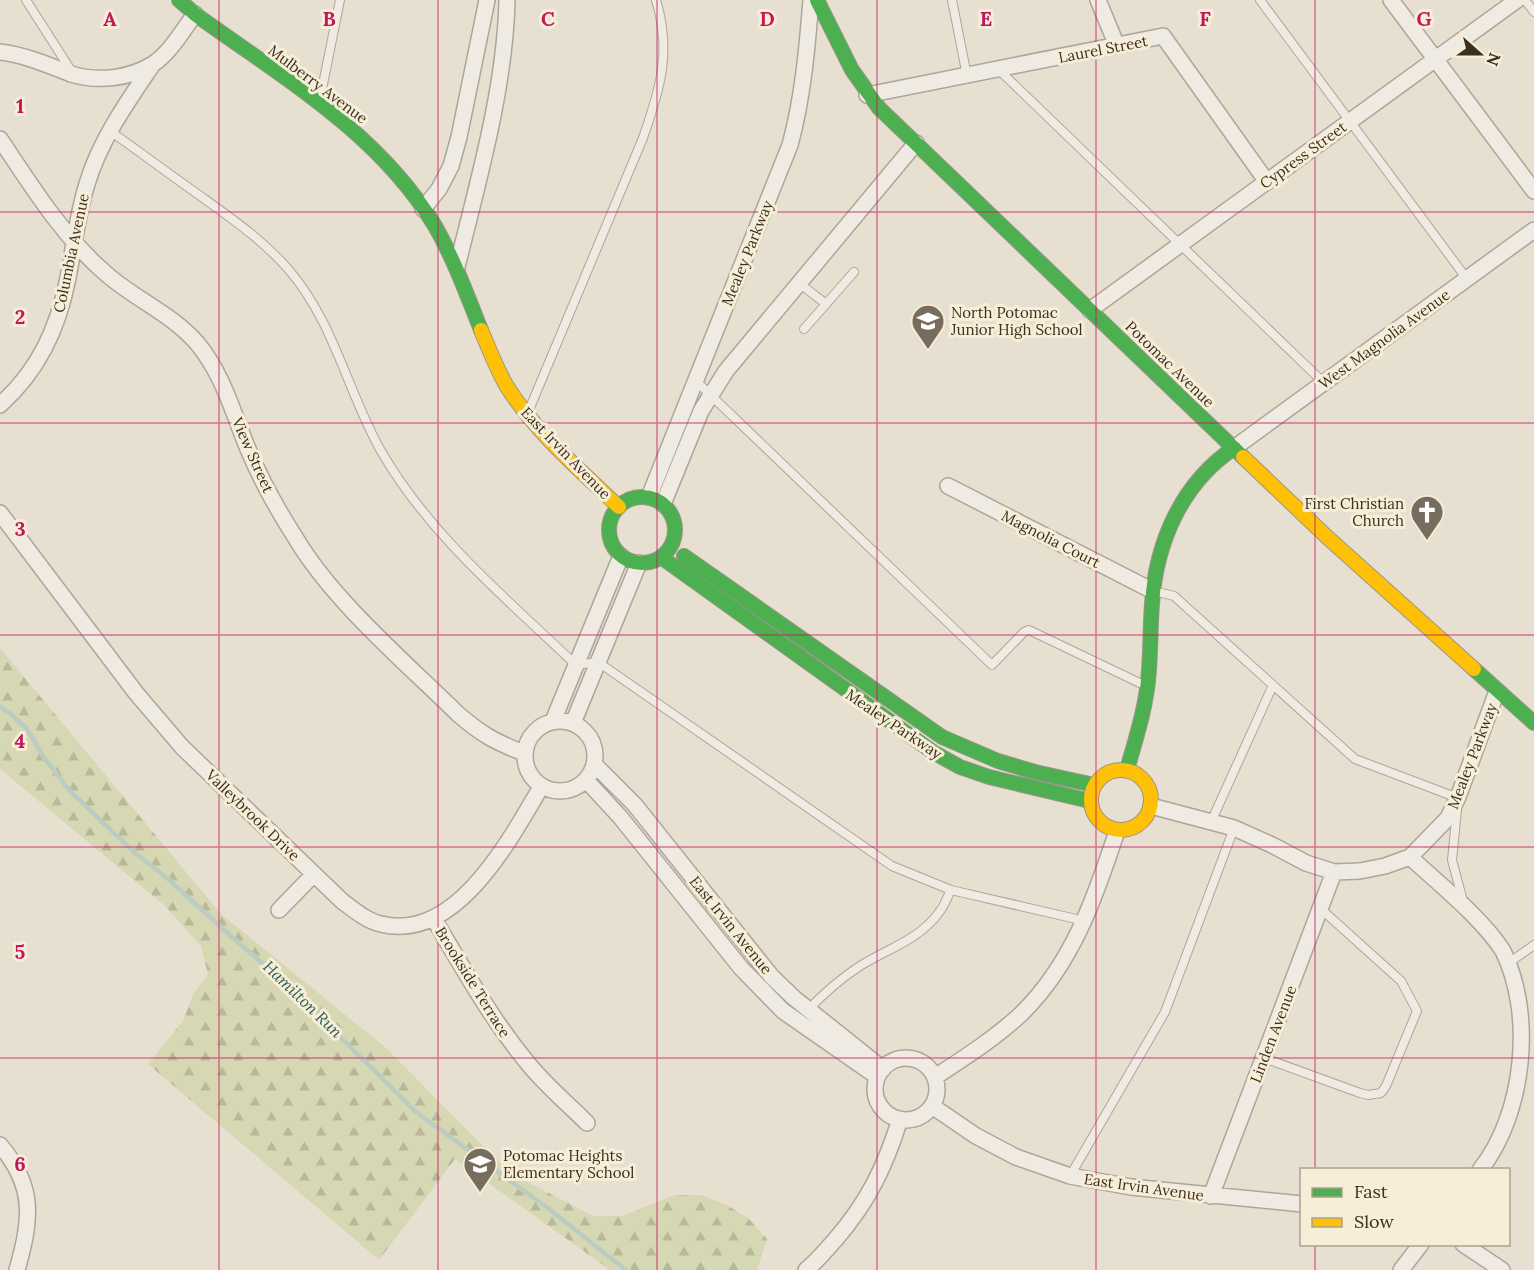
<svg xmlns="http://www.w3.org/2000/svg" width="1534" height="1270" viewBox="0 0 1534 1270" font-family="Lora,serif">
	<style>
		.forest { fill: url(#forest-firs) }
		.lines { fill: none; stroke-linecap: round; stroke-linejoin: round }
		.stream { stroke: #bcccc2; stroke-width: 4.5 }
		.lane-casing { stroke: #ada599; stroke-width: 10 }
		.street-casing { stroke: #ada599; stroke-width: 18 }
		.fast-casing { stroke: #9c958a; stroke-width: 16 }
		.slow-casing { stroke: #9c958a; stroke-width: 16 }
		.lane { stroke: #efebe3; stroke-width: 8 }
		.street { stroke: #efebe3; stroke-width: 15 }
		.fast { stroke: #4caf50; stroke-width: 14 }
		.slow { stroke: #ffc107; stroke-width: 14 }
		.grid { fill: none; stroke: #c2185b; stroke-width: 1.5; stroke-opacity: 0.55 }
		.labels { text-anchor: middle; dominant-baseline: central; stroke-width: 6; stroke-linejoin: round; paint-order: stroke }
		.street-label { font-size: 15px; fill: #3d2e20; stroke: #f7eed8 }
		.poi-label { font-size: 15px; fill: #3d2e20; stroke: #f7eed8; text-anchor: start }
		.water-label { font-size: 16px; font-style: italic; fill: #2f5d5a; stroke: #f7eed8 }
		.grid-label { font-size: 20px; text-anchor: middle; font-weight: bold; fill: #c2185b; stroke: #f7eed8; stroke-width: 6; stroke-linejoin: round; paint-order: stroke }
	</style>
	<defs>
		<pattern id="forest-firs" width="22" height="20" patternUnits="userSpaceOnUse" patternTransform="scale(1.5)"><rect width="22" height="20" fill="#d6d7b3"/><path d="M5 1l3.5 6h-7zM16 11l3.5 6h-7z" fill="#b9b99a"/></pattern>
	</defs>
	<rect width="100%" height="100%" fill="#e7e0d1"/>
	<path class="forest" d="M 0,648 L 221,914 L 385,1047 L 510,1173 L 593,1216 L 623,1216 L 675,1195 L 702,1195 L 727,1205 L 749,1219 L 767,1239 L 757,1270 L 610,1270 L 455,1159 L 379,1260 L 148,1064 L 183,1021 L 193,995 L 208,974 L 201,946 L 164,905 L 0,769 Z"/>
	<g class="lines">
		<path class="stream" d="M 0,707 L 11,714 L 27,729 L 45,759 L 70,791 L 135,853 L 167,878 L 233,938 L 261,962 L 279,972 L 325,1022 L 416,1112 L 549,1209 L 626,1270"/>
		<defs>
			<path id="lane" d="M 26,0 L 72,72
				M 952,0 L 967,76
				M 1260,0 L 1467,279
				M 1525,0 L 1534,12
				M 999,70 L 1324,383
				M 320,99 L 340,0
				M 110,131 C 140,152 169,174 199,195 C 231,218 263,240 289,270 C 335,324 347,391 381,451 C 430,536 507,599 576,665 L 598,662 L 892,866 L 951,890 L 1085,921
				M 799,283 L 826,304 L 854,272
				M 804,329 L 826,304
				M 696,381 L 992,665 L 1024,632 L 1029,630 L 1146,686
				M 529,410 L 643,138 C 660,89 672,52 656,0
				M 1154,591 L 1174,596 L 1355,759 L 1458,798
				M 1457,810 L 1452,860 L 1463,901
				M 1211,822 L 1273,685
				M 1510,962 L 1534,945
				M 807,1011 C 823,994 840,979 860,966 C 887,949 921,939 940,911 C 945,905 947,897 951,890
				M 1264,1058 L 1360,1093 L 1368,1095 L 1381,1093 L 1386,1086 L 1417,1011 L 1401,981 L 1321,909
				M 1070,1176 L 1165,1012 L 1234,828"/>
			<path id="street" d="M 1098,0 L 1117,46
				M 1391,0 L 1534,191
				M 0,52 C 25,55 48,65 71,74 C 97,82 129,79 153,64 C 170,53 183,30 195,14
				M 867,95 L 1163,36 L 1267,182
				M 0,139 C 31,185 61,234 103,271 C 132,298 171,313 197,343 C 223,374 233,413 248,449 C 261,480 277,509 295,537 C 332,600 405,662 458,714 C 481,734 495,742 524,753
				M 423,209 L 439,189 L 451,166 L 459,137 L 487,0
				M 457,267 C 478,181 505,89 507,0
				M 1090,310 L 1517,0
				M 0,405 C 38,371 58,329 68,278 C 74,247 77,215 87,184 C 100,140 128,101 153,64
				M 1234,448 L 1534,230
				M 948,486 L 1153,591
				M 649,497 L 790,145 C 803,97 807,49 811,0
				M 663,504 L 701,411 L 726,371 L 916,143
				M 0,513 L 136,693 L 182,747 L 342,901 C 354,910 367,921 381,924 C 456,943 510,839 541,787
				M525 756a35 35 0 1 1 70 0a35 35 0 1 1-70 0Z
				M 553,721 L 621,556
				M 573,723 L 639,563
				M 595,765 L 635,805 L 772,977 L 794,998 L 883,1069
				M 586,780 L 621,818 L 741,968 L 783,1011 L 875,1075
				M 1151,806 L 1234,828 L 1272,845 L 1306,863 L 1334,872 L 1360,871 L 1385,866 L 1410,857 L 1448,818 L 1458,797 L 1497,691
				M 1410,857 C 1438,883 1483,919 1503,951 C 1534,1014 1525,1113 1480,1170
				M 279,910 L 314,874
				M 434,919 C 463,968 490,1017 526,1061 C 544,1084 567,1103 587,1123
				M875 1089a31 31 0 1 1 62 0a31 31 0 1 1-62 0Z
				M 935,1077 C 964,1058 994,1039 1020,1015 C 1072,965 1095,898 1117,831
				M 932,1106 L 976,1136 L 1016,1157 L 1070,1176 L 1131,1187 L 1302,1204
				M 0,1145 C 36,1187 31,1220 17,1270
				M 1211,1196 L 1334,872
				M 1463,1244 L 1502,1270
				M 806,1270 C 817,1261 825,1251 835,1240 C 868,1202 885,1167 900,1119
				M 1401,1270 L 1421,1244"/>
			<path id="fast" d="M 179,0 L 195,14 C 282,77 378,132 435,226 C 454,259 467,295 481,330
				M 817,0 L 852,70 L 879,108 L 1243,457
				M609 530a33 33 0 1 1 66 0a33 33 0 1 1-66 0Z
				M 684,556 L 942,737 L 998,761 L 1035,772 L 1094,785
				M 661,557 L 933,752 L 960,767 L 989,777 L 1090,801
				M 1474,669 L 1534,723
				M 1127,770 C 1135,741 1145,711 1148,681 C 1151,655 1150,629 1152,604 C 1156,542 1182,483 1234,448"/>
			<path id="slow" d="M 481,330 C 489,349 496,367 506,385 C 535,432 579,469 619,507
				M 1243,457 L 1327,537 L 1474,669
				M1091 800a30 30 0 1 1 60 0a30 30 0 1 1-60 0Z"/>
		</defs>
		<use href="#lane" class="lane-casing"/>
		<use href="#street" class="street-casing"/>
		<use href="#fast" class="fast-casing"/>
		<use href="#slow" class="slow-casing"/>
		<use href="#lane" class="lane"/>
		<use href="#street" class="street"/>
		<use href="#fast" class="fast"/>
		<use href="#slow" class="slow"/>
	</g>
	<path class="grid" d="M 219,0 L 219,1270M 438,0 L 438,1270M 657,0 L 657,1270M 877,0 L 877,1270M 1096,0 L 1096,1270M 1315,0 L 1315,1170M 0,212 L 1534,212M 0,423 L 1534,423M 0,635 L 1534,635M 0,847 L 1534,847M 0,1058 L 1534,1058M 1315,1244 L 1315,1270"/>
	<defs>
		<symbol id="school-pin" viewBox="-11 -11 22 30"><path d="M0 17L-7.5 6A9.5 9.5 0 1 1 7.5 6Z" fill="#786c5e" stroke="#f7eed8"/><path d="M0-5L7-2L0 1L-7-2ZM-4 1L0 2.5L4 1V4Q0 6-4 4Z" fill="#fff"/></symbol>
		<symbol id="church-pin" viewBox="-11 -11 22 30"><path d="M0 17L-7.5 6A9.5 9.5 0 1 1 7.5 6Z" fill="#786c5e" stroke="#f7eed8"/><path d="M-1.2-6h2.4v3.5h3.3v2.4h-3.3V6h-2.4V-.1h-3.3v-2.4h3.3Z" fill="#fff"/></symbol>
	</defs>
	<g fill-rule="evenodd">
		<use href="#school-pin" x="909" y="302" width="38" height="52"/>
		<use href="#church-pin" x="1408" y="493" width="38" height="52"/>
		<use href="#school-pin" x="461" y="1145" width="38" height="52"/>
	</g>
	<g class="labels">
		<g class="street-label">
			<text transform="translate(1103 49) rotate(-11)">Laurel Street</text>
			<text transform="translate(318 84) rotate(37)">Mulberry Avenue</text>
			<text transform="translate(1303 155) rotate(-36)">Cypress Street</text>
			<text transform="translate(71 253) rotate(-78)">Columbia Avenue</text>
			<text transform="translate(747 253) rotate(-68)">Mealey Parkway</text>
			<text transform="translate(1384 339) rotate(-36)">West Magnolia Avenue</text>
			<text transform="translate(1170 364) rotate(44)">Potomac Avenue</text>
			<text transform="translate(566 453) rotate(46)">East Irvin Avenue</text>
			<text transform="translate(253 455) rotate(66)">View Street</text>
			<text transform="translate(1051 539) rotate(27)">Magnolia Court</text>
			<text transform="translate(894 724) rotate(34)">Mealey Parkway</text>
			<text transform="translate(1472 756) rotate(-69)">Mealey Parkway</text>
			<text transform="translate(253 815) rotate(44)">Valleybrook Drive</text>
			<text transform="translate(731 925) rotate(51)">East Irvin Avenue</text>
			<text transform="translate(473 982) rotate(58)">Brookside Terrace</text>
			<text transform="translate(1273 1034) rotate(-69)">Linden Avenue</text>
			<text transform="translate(1144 1187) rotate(8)">East Irvin Avenue</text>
		</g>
		<g class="poi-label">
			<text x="951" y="312">North Potomac<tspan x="951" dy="17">Junior High School</tspan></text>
			<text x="1404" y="503" text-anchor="end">First Christian<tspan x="1404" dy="17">Church</tspan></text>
			<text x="503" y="1155">Potomac Heights<tspan x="503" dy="17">Elementary School</tspan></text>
		</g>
		<g class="water-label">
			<text transform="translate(303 999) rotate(44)">Hamilton Run</text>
		</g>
	</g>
	<g class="grid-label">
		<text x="110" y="26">A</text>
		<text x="329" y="26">B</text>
		<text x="548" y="26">C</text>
		<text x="767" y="26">D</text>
		<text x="986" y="26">E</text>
		<text x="1205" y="26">F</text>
		<text x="1424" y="26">G</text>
		<text x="20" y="113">1</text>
		<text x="20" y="324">2</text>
		<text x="20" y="536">3</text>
		<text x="20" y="748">4</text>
		<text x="20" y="959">5</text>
		<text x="20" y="1171">6</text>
	</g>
	<rect x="1300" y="1168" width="210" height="78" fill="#f7eed8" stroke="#ada18e" stroke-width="1.5"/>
	<rect x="1312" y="1188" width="30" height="9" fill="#4caf50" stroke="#ada18e" stroke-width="1.5"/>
	<text x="1354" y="1198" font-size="18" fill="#3d2e20">Fast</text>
	<rect x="1312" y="1218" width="30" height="9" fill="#ffc107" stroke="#ada18e" stroke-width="1.5"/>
	<text x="1354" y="1228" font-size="18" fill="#3d2e20">Slow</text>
	<g transform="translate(1480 54) rotate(111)" stroke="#f7eed8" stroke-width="4.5" paint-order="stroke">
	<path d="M0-4.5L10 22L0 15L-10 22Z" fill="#3d2e20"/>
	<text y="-9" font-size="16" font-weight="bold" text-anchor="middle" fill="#3d2e20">N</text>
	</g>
</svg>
